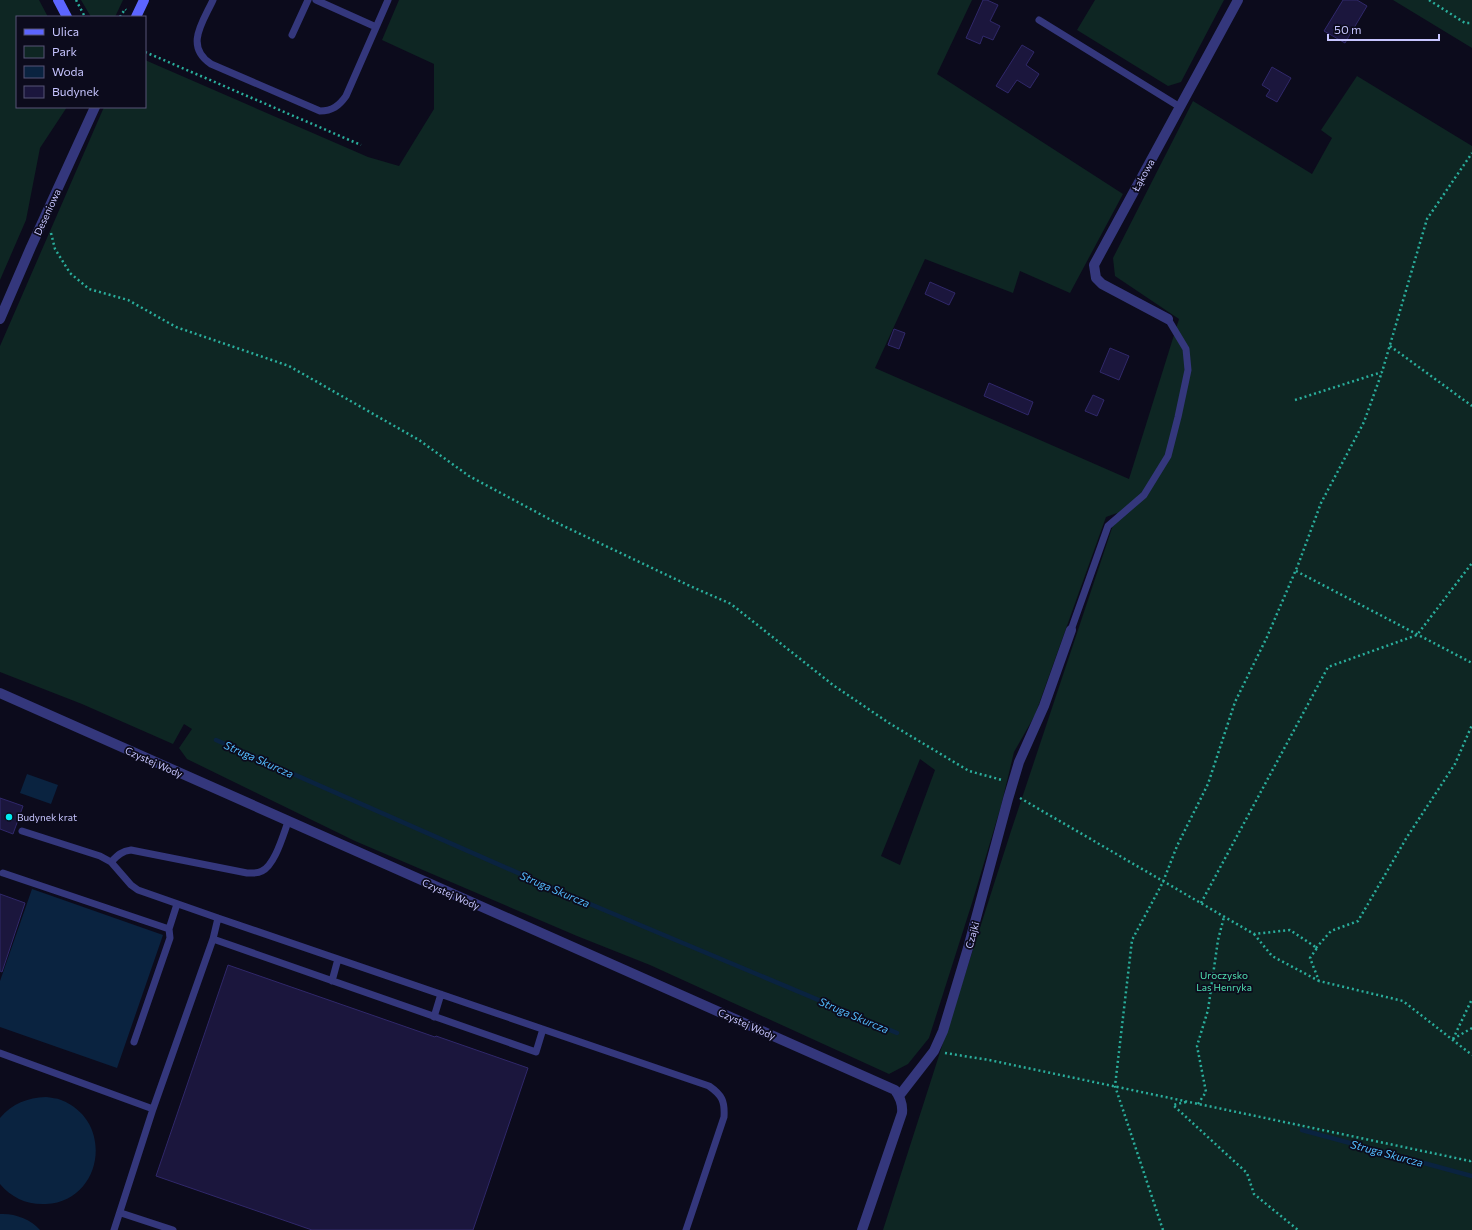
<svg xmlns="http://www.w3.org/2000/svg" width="1472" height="1230" viewBox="0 0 1472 1230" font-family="Commissioner,sans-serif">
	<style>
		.green { fill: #0e2623; fill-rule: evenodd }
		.water { fill: #0a2340 }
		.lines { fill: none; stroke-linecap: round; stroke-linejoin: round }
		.stream { stroke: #0a2340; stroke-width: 4.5 }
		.building { fill: #1b163d; stroke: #30286a }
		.path { stroke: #2aae9c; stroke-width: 2.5; stroke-dasharray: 2 3; stroke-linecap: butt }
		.lane { stroke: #34377c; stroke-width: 7 }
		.street { stroke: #34377c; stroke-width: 10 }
		.secondary { stroke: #5c65ff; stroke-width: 10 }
		.poi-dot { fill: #00ebf0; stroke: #0c0b1c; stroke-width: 1.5 }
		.labels { text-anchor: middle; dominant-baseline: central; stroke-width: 3.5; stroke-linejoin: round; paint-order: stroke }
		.street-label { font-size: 10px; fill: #c7c5ff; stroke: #0c0b1c }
		.poi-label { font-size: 10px; fill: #c7c5ff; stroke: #0c0b1c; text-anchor: start }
		.park-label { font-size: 10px; fill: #50e0b1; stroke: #0c0b1c }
		.water-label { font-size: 11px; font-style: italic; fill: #53bdff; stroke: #0c0b1c }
	</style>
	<rect width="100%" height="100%" fill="#0c0b1c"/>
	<path class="green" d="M 0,0 L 39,0 L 48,17 L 17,17 L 17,107 L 67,107 L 40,148 L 26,220 L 0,280 Z
		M 81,0 L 123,0 L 115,17 L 91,17 Z
		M 399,0 L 972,0 L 937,74 L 1123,194 L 1070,293 L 1020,271 L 1013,293 L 925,259 L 875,368 L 1129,479 L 1179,319 L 1115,276 L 1113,258 L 1193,101 L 1312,174 L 1332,138 L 1321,130 L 1357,76 L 1472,146 L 1472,1230 L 883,1230 L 1011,831 L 1117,513 L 1106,517 L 1035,715 L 1014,752 L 1001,806 L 972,903 L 929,1038 L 908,1064 L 889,1074 L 650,965 L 577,936 L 355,841 L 187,759 L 179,748 L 192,729 L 184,724 L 173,744 L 82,704 L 0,672 L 0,346 L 104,107 L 145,107 L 145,60 L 368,157 L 399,166 L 434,109 L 434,64 L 382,40 ZM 920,759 L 935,770 L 900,865 L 881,856 Z
		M 1095,0 L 1224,0 L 1181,82 L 1168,86 L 1077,30 Z
		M 1393,0 L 1472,0 L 1472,48 Z"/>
	<path class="water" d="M 27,774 L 58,785 L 51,804 L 20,793 Z
		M 32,889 L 163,935 L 117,1068 L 0,1027 L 0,981 Z
		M 46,1097 C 51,1098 57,1098 61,1100 C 115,1121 103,1201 46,1204 C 27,1205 12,1198 0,1184 L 0,1118 C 13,1103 27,1098 46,1097 Z
		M 0,1214 C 14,1213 31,1219 40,1230 L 0,1230 Z"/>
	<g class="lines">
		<path class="stream" d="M 216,740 L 559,891 L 897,1033
			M 1302,1130 L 1472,1176"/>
	</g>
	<path class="building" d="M 983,0 L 987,0 L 998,5 L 990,21 L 1000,26 L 993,40 L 983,36 L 980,44 L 966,38 Z
		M 1343,0 L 1357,0 L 1367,6 L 1345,43 L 1324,31 Z
		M 1022,45 L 1034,52 L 1026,65 L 1039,74 L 1030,88 L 1017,80 L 1008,93 L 996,86 Z
		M 1272,67 L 1291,78 L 1277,102 L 1266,96 L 1270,90 L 1262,85 Z
		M 930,282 L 955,293 L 949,305 L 925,294 Z
		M 894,329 L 905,333 L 899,349 L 888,345 Z
		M 1110,348 L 1129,356 L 1119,380 L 1100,372 Z
		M 989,383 L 1033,402 L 1028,415 L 984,396 Z
		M 1093,395 L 1104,400 L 1097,416 L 1085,411 Z
		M 0,798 L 23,806 L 13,834 L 0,829 Z
		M 0,894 L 25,903 L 2,972 L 0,971 Z
		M 228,965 L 435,1037 L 436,1036 L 528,1068 L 473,1230 L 312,1230 L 156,1176 Z"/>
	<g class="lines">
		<path class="path" d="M 76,0 L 85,17
			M 1429,0 L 1465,23 L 1472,23
			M 120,17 L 125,9 L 126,10
			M 145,52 L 361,145
			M 51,233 L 55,249 L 70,273 L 89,289 L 128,300 L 176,327 L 289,366 L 419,440 L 469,476 L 553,521 L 690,586 L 731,604 L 833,685 L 889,723 L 969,771 L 1002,780
			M 1390,346 L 1472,406
			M 1295,400 L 1382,372 L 1427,219 L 1472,153
			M 1296,571 L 1472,663
			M 1020,798 L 1254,934 L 1290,930 L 1317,948 L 1310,958 L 1319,981 L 1403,1001 L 1472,1055
			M 1201,903 L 1328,667 L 1417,635 L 1472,563
			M 1254,934 L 1272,956 L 1319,981
			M 1316,948 L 1331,931 L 1358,921 L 1407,837 L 1455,764 L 1472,725
			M 1453,1039 L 1472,999
			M 1453,1039 L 1472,1028
			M 945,1053 L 989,1060 L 1470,1161 L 1472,1159
			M 1186,1102 L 1173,1105 L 1247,1173 L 1254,1194 L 1298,1230
			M 1198,1104 L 1206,1092 L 1197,1046 L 1208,1010 L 1218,940 L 1224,917
			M 1163,1230 L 1115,1086 L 1132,940 L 1163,882 L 1177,846 L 1208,784 L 1235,702 L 1267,637 L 1298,565 L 1321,503 L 1364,422 L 1382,372"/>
		<path class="lane" d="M 213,0 C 203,22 184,46 211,64 L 320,111 C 332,111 339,106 346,96 L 388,0
			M 316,0 L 376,27
			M 1039,20 L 1180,107
			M 292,35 L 308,0
			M 1071,630 L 1108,526 L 1144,495 L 1168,456 L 1178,417 L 1188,370 L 1186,349 L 1168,319
			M 22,831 L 100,856 L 111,862 L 131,885 L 138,890 L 218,918
			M 111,862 C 118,855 122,851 131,850 L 247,873 C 252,873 257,874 262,871 C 275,865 283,835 288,822
			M 3,873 L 169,929
			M 213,939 L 536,1052 L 543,1029
			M 332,981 L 338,959
			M 434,1017 L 441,994
			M 134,1042 L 170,938 L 169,929 L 177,904
			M 0,1053 L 153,1109
			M 121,1213 L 173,1230
			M 114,1230 L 153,1109 L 213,939 L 218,918 L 709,1086 C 722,1095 725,1101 724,1117 L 686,1230"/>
		<path class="street" d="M 0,319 L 31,247 L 95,107
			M 1168,319 L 1102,284 L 1096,278 L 1094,265 L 1238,0
			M 0,693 L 895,1090 C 900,1097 903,1104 902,1113 L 862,1230
			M 899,1096 L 934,1051 L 943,1031 L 968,948 L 1008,799 L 1019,762 L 1044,706 L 1071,630"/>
		<path class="secondary" d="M 58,0 L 67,17
			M 136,17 L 144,0"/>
	</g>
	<circle class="poi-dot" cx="9" cy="817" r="4"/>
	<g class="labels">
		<g class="street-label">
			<text transform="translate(1143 175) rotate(-61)">Łąkowa</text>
			<text transform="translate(47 212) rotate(-65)">Deseniowa</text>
			<text transform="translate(154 762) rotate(24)">Czystej Wody</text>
			<text transform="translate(451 894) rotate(24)">Czystej Wody</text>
			<text transform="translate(972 935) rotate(-75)">Czajki</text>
			<text transform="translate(747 1024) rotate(24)">Czystej Wody</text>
		</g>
		<g class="poi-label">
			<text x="17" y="817">Budynek krat</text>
		</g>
		<g class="park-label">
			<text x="1224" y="975">Uroczysko<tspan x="1224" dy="12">Las Henryka</tspan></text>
		</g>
		<g class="water-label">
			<text transform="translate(259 759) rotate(24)">Struga Skurcza</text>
			<text transform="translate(555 889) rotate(23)">Struga Skurcza</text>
			<text transform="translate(854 1015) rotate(23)">Struga Skurcza</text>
			<text transform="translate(1387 1153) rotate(15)">Struga Skurcza</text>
		</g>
	</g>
	<rect x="16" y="16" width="130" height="92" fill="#0c0b1c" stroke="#575577"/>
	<rect x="24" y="29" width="20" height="6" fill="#5c65ff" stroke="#575577"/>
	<text x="52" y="36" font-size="12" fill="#c7c5ff">Ulica</text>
	<rect x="24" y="46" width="20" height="12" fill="#0e2623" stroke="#575577"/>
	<text x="52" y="56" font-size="12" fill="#c7c5ff">Park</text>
	<rect x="24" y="66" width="20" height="12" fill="#0a2340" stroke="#575577"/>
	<text x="52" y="76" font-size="12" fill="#c7c5ff">Woda</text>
	<rect x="24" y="86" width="20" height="12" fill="#1b163d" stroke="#575577"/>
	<text x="52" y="96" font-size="12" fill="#c7c5ff">Budynek</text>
	<path d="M1328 34v6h111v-6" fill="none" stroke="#c7c5ff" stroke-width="2"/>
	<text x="1334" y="34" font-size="12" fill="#c7c5ff" stroke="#0c0b1c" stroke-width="3" paint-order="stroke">50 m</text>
</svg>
